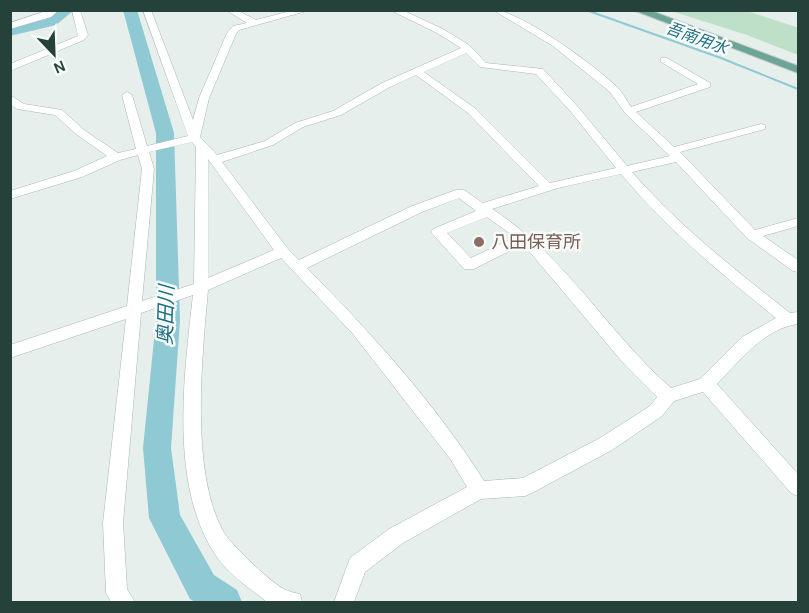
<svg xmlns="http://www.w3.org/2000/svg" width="809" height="613" viewBox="0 0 809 613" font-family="Karla,'Noto Sans JP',sans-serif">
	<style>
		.green { fill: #bfe0c8 }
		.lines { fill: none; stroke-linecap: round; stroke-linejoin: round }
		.stream { stroke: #8ec9d4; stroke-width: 2 }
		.river { fill: #8ec9d4; fill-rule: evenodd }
		.minor-casing { stroke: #a8b8b2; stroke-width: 1 }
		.primary-casing { stroke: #c2cac8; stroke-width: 2 }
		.minor { fill: #fff; fill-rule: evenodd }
		.primary { fill: #6aa596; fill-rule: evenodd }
		.education-dot { fill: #8d6e63; stroke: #f7fbf9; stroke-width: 2 }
		.labels { text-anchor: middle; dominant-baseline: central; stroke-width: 5; stroke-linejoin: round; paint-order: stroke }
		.far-water-label { font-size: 16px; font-style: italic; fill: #1c6f80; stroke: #f7fbf9 }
		.education-label { font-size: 18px; fill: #785e54; stroke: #f7fbf9; text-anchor: start }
		.water-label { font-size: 20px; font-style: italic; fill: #1c6f80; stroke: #f7fbf9 }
	</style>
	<rect width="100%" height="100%" fill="#e6efeb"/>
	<path class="green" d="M 671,11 L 747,11 L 796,27 L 798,28 L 798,55 L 747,35 Z"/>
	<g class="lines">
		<path class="stream" d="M 586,10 L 721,58 L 798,89"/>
		<path class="river" d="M 58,10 L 74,10 L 56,25 L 10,36 L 10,28 L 46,19 Z
			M 123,10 L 137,10 L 174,133 L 180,320 L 171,448 L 180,515 L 214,575 L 237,590 L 242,602 L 195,602 L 190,599 L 149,518 L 143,448 L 156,320 L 156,133 Z"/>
		<defs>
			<path id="minor" d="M 49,10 L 59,10 L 51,17 L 10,29 L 10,23 Z
				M 72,10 L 80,10 L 88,35 L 84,40 L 10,71 L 10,64 L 78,36 Z
				M 143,10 L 151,10 L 193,120 L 199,98 L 227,33 L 233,26 L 247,23 L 226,10 L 237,10 L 256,20 L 294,10 L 310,10 L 239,30 L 236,34 L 209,98 L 200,137 L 217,155 L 265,141 L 295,123 L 333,111 L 382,83 L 461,48 L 437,33 L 390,10 L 402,10 L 443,29 L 469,45 L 486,63 L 543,69 L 578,107 L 627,166 L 670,156 L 625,113 L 610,92 L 553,46 L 493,10 C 520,10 597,67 618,88 C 623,93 627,101 631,107 L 698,84 L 661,62 L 661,58 L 667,58 L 710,83 L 710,87 L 636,112 L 674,147 L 761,124 L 765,125 L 765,129 L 680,152 L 755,230 L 798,218 L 798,226 L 763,236 L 798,260 L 798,272 L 793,271 L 747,238 L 676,162 L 632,172 C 679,226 734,269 790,313 L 798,312 L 798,324 C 765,328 739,361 717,384 L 798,474 L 798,496 L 791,493 L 703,392 L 674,401 L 662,416 L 612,450 L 532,493 L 525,496 L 481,499 L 403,543 L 365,572 L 354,602 L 334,602 L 350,558 L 389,529 L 467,487 L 451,460 L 353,334 L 281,258 L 208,290 C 202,357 190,471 223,531 C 230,544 273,585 286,590 C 291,592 295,593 300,594 L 302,602 L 267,602 C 252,590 231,576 219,560 C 168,490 184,376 193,295 L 141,313 L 123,523 L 127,589 L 135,602 L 111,602 L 106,593 L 103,523 L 126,319 L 10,358 L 10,345 L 127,306 L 142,169 L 138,155 L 120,160 L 82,177 L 10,199 L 10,191 L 74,171 L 107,156 L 76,134 L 55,115 L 17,109 L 10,104 L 10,95 L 24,104 L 62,110 L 84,130 L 118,153 L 136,149 L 122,95 L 127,92 L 132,95 L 147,146 L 188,136 ZM 466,53 L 480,67 L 536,74 L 571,112 L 616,168 L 550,183 L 476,109 L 424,72 ZM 416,75 L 468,113 L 539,186 L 483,203 L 464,190 L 456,190 L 412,206 L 299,260 L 288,249 L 222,162 L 273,145 L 303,127 L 341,115 L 390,87 ZM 192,142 L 196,147 L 194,284 L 142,301 L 154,169 L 149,152 ZM 208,159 L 274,250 L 208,278 ZM 621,174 C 667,229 720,273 776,318 L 742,337 L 700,379 L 671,388 C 607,332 565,255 492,209 L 558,188 ZM 459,198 L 476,211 L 433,229 L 431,232 L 464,269 L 474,269 L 523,244 L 625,365 L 657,397 L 650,406 L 600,438 L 523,478 L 484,481 C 435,403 371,333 307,268 L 422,212 ZM 487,217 L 515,237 L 471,258 L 447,233 Z"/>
			<path id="primary" d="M 633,10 L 649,10 L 798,66 L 798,73 Z"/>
		</defs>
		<use href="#minor" class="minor-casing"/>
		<use href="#primary" class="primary-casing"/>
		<use href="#minor" class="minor"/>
		<use href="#primary" class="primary"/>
	</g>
	<circle class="education-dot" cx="479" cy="242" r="6"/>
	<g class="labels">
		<g class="far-water-label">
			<text transform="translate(697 38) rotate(20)">吾南用水</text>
		</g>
		<g class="education-label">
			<text x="491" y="242">八田保育所</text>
		</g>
		<g class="water-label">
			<text transform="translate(166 315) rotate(-88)">奥田川</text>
		</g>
	</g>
	<rect width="809" height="613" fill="none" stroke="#24423a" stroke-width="24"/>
	<g transform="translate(54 54) rotate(157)" stroke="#f7fbf9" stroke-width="4.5" paint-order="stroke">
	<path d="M0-4.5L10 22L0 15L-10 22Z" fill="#24423a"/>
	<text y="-9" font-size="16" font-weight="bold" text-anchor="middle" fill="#24423a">N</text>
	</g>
</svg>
